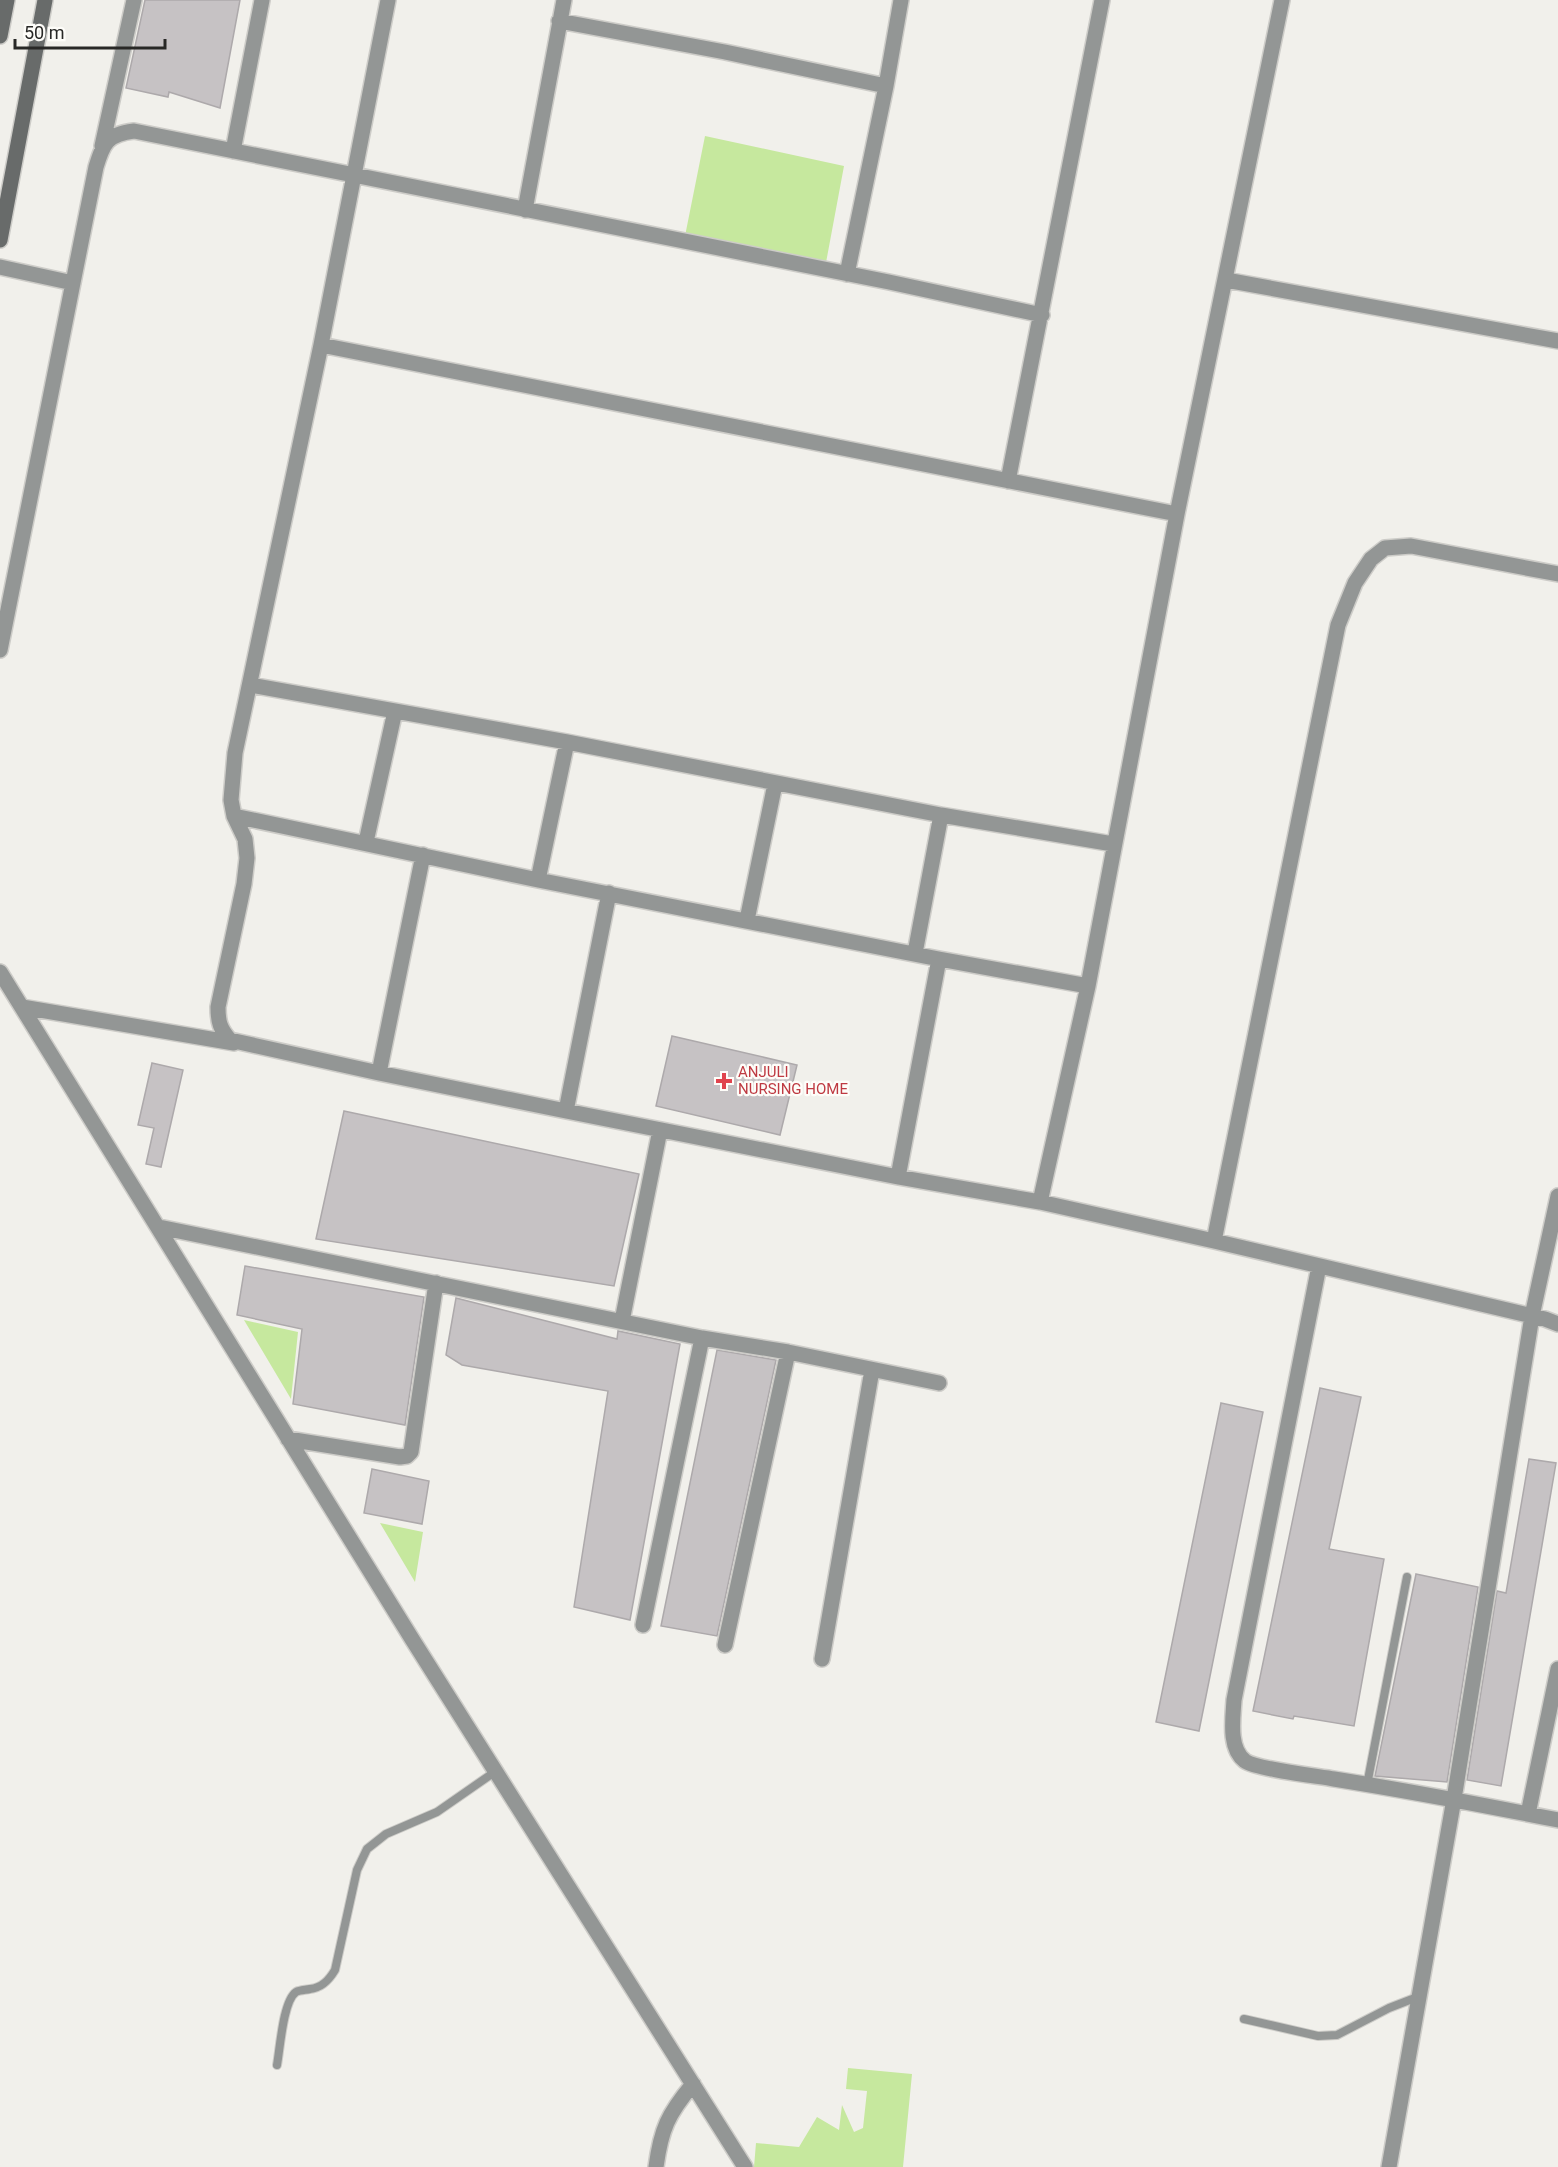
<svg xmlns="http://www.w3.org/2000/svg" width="1558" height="2167" viewBox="0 0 1558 2167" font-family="Roboto,sans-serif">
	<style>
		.green { fill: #c6e89e }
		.building { fill: #c6c2c4; stroke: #ada9ab; stroke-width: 1.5 }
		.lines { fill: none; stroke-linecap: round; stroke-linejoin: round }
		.lane-casing { stroke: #cdccc8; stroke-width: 10 }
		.street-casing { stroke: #cdccc8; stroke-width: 18 }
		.secondary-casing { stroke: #cdccc8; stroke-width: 18 }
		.lane { stroke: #939695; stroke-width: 8 }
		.street { stroke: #939695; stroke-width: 15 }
		.secondary { stroke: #686b6a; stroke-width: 15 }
		.health-dot { fill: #e0444e; stroke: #fefdf9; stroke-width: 2 }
		.labels { text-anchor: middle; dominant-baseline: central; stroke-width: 4.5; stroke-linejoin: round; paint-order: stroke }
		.health-label { font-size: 15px; fill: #be3a42; stroke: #fefdf9; text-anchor: start }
	</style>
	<rect width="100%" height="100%" fill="#f1f0eb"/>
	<path class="green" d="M 705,136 L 844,166 L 825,268 L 684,241 Z
		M 244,1320 L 298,1332 L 291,1399 Z
		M 380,1523 L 423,1532 L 415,1582 Z
		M 848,2068 L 912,2074 L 903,2167 L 754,2167 L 756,2143 L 799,2147 L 817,2117 L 839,2130 L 842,2105 L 854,2132 L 863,2128 L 867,2091 L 846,2089 Z"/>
	<path class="building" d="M 145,0 L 240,0 L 220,108 L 169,92 L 168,97 L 126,88 Z
		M 672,1036 L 797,1065 L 780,1135 L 656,1106 Z
		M 152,1063 L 183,1070 L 161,1167 L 146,1164 L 154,1128 L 138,1125 Z
		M 344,1111 L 639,1174 L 614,1286 L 316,1239 Z
		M 245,1266 L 424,1297 L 405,1425 L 293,1404 L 302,1329 L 237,1315 Z
		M 456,1298 L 617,1339 L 618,1331 L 680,1344 L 630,1620 L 574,1607 L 608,1391 L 462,1365 L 446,1355 Z
		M 717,1350 L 776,1360 L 717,1636 L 661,1626 Z
		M 1320,1388 L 1361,1397 L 1329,1549 L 1384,1559 L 1354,1726 L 1294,1716 L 1293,1719 L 1253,1711 Z
		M 1221,1403 L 1263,1412 L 1199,1731 L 1156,1722 Z
		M 1529,1459 L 1556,1463 L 1501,1786 L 1467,1780 L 1497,1591 L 1506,1593 Z
		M 372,1469 L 429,1481 L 422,1524 L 364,1513 Z
		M 1416,1574 L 1478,1587 L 1447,1782 L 1375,1776 Z"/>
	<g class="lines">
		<defs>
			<path id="lane" d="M 1367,1785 L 1407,1577
				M 1244,2019 L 1318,2036 L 1337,2035 L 1389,2008 L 1420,1996
				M 277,2065 C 280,2049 283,2001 296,1992 C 300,1990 306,1990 310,1989 C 322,1988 329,1980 335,1970 L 357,1870 L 367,1849 L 386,1834 L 437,1812 L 496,1771"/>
			<path id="street" d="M 388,0 L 321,345 L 235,753 L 231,800 L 234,816 L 245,839 L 247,858 L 244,884 L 218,1007 C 218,1022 220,1029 230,1040 L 379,1073 L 566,1111 L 898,1177 L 1040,1202 L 1214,1241 L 1545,1319 L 1558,1324
				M 559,21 L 725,52 L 886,86
				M 102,146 L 134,0
				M 233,151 L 262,0
				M 525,210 L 564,0
				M 0,267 L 73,283
				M 847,274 L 886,86 L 901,0
				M 1226,280 L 1558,341
				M 321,345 L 1177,514
				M 1008,481 L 1102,0
				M 0,650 L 96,167 C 103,144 107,134 134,131 L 889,282 L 1042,315
				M 251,685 L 567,742 L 941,815 L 1113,844
				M 234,816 L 538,880 L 939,959 L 1088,986
				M 366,842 L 395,711
				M 538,880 L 567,742
				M 747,920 L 775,784
				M 915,953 L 941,815
				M 0,972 L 412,1639 L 745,2167
				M 22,1007 L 234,1043
				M 379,1073 L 423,855
				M 566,1111 L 609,893
				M 898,1177 L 939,959
				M 1040,1202 L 1088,986 L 1177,514 L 1282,0
				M 159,1227 L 702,1338 L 788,1352 L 939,1383
				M 1214,1241 L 1338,625 L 1355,583 L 1371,559 L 1385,548 L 1411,546 L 1558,574
				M 1319,1266 L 1234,1700 C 1233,1718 1228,1748 1245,1761 C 1256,1769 1317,1776 1334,1779 C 1409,1791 1483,1805 1558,1820
				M 622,1321 L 660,1130
				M 288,1439 L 400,1457 L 407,1456 L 411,1452 L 436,1283
				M 643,1625 L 702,1338
				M 725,1645 L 788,1352
				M 822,1659 L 872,1370
				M 1528,1814 L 1558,1669
				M 656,2167 C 661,2129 668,2114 693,2084
				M 1389,2167 L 1454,1799 L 1532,1316 L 1558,1196"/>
			<path id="secondary" d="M 0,36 L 7,0
				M 0,240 L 45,0"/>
		</defs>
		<use href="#lane" class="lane-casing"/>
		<use href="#street" class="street-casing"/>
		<use href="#secondary" class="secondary-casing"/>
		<use href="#lane" class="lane"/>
		<use href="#street" class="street"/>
		<use href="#secondary" class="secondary"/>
	</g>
	<path class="health-dot" d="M721 1072h6v6h6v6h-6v6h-6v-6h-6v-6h6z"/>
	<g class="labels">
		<g class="health-label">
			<text x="738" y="1072">ANJULI<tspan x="738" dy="17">NURSING HOME</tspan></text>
		</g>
	</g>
	<path d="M15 39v9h150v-9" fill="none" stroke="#282826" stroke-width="3"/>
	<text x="24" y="39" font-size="18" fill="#282826" stroke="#fefdf9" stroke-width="4.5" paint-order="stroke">50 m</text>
</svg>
